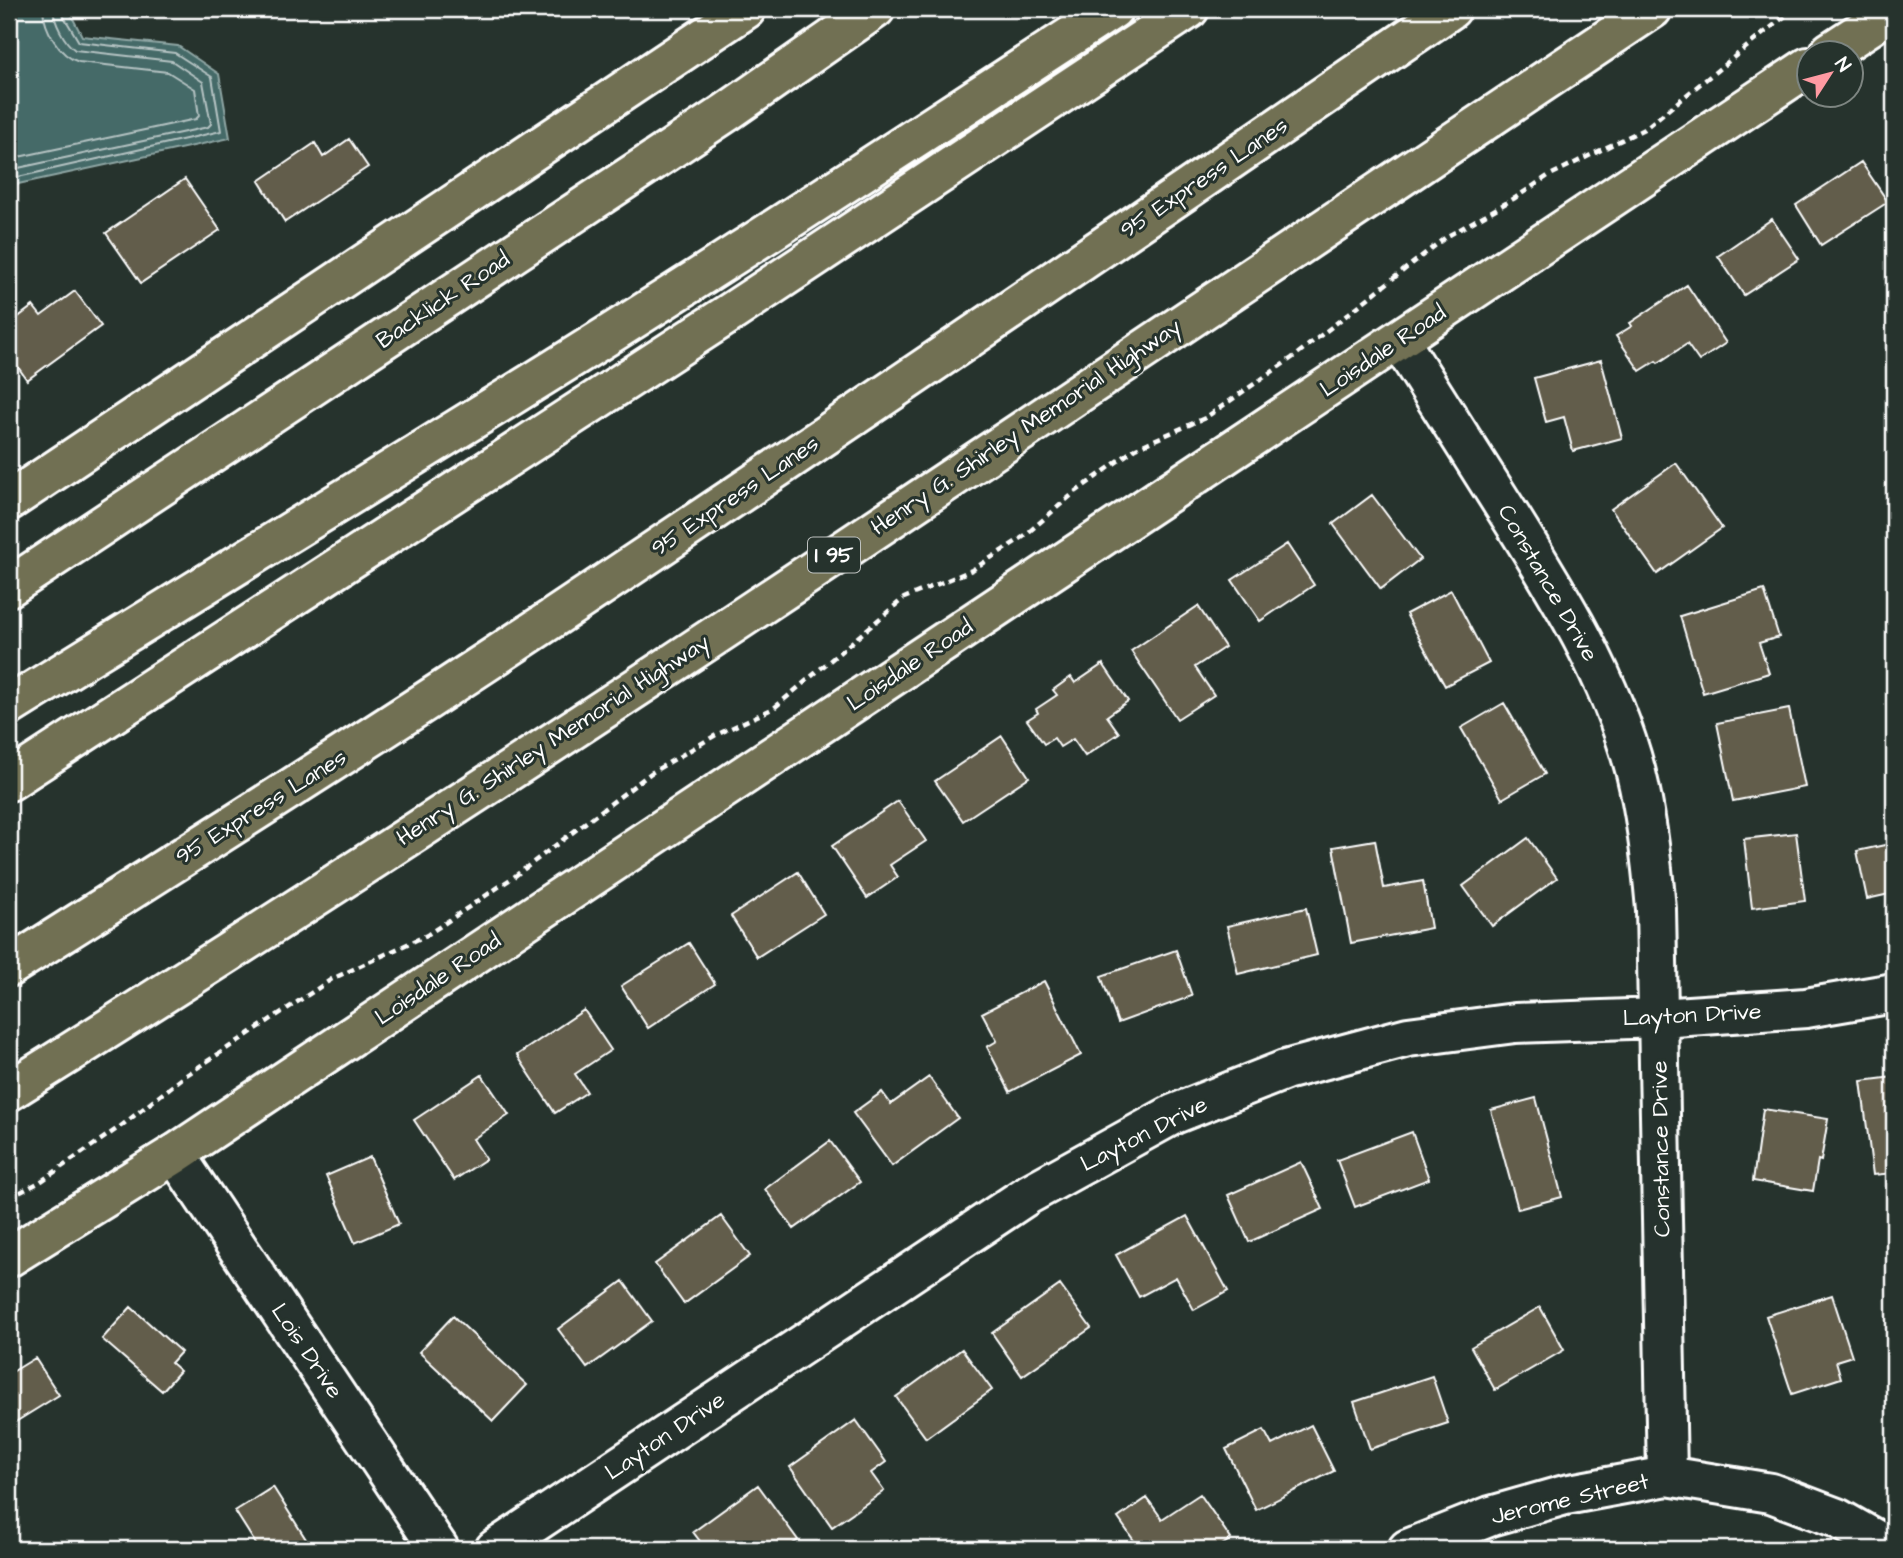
<svg xmlns="http://www.w3.org/2000/svg" width="1903" height="1558" viewBox="0 0 1903 1558" font-family="'Architects Daughter',sans-serif">
	<style>
		.water { fill: #456a68; stroke: #8fa6a4; stroke-width: 2 }
		.lines { fill: none; stroke-linecap: round; stroke-linejoin: round }
		.shore { stroke: #b5c3c3; stroke-width: 2 }
		.building { fill: #625d4b; stroke: #fff; stroke-width: 2 }
		.minor-casing { stroke: #fff; stroke-width: 44 }
		.major-casing { stroke: #fff; stroke-width: 44 }
		.highway-casing { stroke: #fff; stroke-width: 44 }
		.path { stroke: #fff; stroke-width: 4.5; stroke-dasharray: 7 5; stroke-linecap: butt }
		.minor { stroke: #26332d; stroke-width: 38 }
		.major { stroke: #716f52; stroke-width: 38 }
		.highway { stroke: #716f52; stroke-width: 38 }
		.labels { text-anchor: middle; dominant-baseline: central; stroke-width: 6; stroke-linejoin: round; paint-order: stroke }
		.shield { fill: #26332d; stroke: #bec2c0; stroke-width: 2 }
		.shield-label { font-size: 21px; font-weight: bold; fill: #fff }
		.street-label { font-size: 23px; fill: #fff; stroke: #26332d }
	</style>
	<rect width="100%" height="100%" fill="#26332d"/>
	<filter id="ink" filterUnits="userSpaceOnUse"><feTurbulence type="fractalNoise" baseFrequency=".0143" numOctaves="2"/><feDisplacementMap in="SourceGraphic" scale="14" xChannelSelector="R" yChannelSelector="G"/><feConvolveMatrix kernelMatrix="1 2 1 2 8 2 1 2 1" color-interpolation-filters="sRGB"/></filter>
	<g filter="url(#ink)">
		<path class="water" d="M 9,9 L 68,9 L 82,36 L 178,46 L 219,74 L 230,138 L 9,186 Z"/>
		<g class="lines">
			<path class="shore" d="M 9,159 L 196,119 L 199,116 L 195,89 L 168,72 L 79,62 C 59,56 44,29 43,9
				M 9,170 L 208,127 L 211,124 L 203,82 L 172,61 L 75,50 C 64,42 54,22 53,9
				M 9,179 L 221,131 L 212,77 L 175,53 L 79,42 L 63,15 L 62,9"/>
		</g>
		<path class="building" d="M 349,139 L 368,167 L 285,222 L 259,181 L 315,143 L 323,157 Z
			M 1861,162 L 1888,202 L 1821,245 L 1796,205 Z
			M 185,179 L 220,230 L 141,283 L 106,233 Z
			M 1772,219 L 1799,259 L 1744,295 L 1718,256 Z
			M 1687,285 L 1726,343 L 1699,361 L 1687,344 L 1658,363 L 1656,361 L 1640,371 L 1616,336 L 1632,326 L 1630,323 Z
			M 75,291 L 101,326 L 27,380 L 9,354 L 9,324 L 33,306 L 41,316 Z
			M 1601,360 L 1622,438 L 1573,451 L 1564,417 L 1546,422 L 1534,378 Z
			M 1676,463 L 1722,528 L 1657,574 L 1611,509 Z
			M 1372,495 L 1420,559 L 1381,589 L 1333,524 Z
			M 1287,544 L 1314,585 L 1260,621 L 1232,580 Z
			M 1451,590 L 1489,663 L 1445,686 L 1406,614 Z
			M 1764,590 L 1779,637 L 1759,643 L 1769,673 L 1703,693 L 1680,616 Z
			M 1198,606 L 1225,647 L 1195,667 L 1214,695 L 1177,719 L 1131,651 Z
			M 1103,664 L 1128,701 L 1107,716 L 1119,733 L 1085,756 L 1073,739 L 1060,747 L 1054,738 L 1044,744 L 1027,720 L 1038,713 L 1036,709 L 1057,695 L 1053,690 L 1071,677 L 1075,683 Z
			M 1504,703 L 1545,774 L 1502,799 L 1461,728 Z
			M 1789,709 L 1805,787 L 1733,801 L 1717,723 Z
			M 1002,736 L 1029,777 L 963,821 L 935,781 Z
			M 898,801 L 926,841 L 890,865 L 898,877 L 867,898 L 832,846 Z
			M 1796,833 L 1805,901 L 1752,908 L 1744,839 Z
			M 1528,838 L 1557,878 L 1492,926 L 1463,886 Z
			M 1375,840 L 1384,888 L 1423,881 L 1431,928 L 1351,943 L 1333,847 Z
			M 1894,843 L 1894,893 L 1867,899 L 1857,851 Z
			M 798,872 L 824,914 L 757,957 L 731,916 Z
			M 1306,908 L 1317,955 L 1238,974 L 1227,926 Z
			M 689,943 L 715,984 L 648,1028 L 621,986 Z
			M 1176,950 L 1192,996 L 1118,1023 L 1101,976 Z
			M 1044,981 L 1081,1055 L 1010,1092 L 987,1047 L 997,1041 L 982,1013 Z
			M 584,1010 L 611,1050 L 575,1074 L 587,1092 L 555,1113 L 517,1055 Z
			M 482,1075 L 509,1115 L 473,1139 L 486,1159 L 454,1180 L 414,1120 Z
			M 929,1077 L 958,1118 L 892,1166 L 853,1113 L 882,1092 L 891,1104 Z
			M 1894,1077 L 1894,1173 L 1873,1175 L 1861,1081 Z
			M 1536,1098 L 1562,1197 L 1518,1209 L 1491,1110 Z
			M 1763,1109 L 1828,1119 L 1821,1161 L 1818,1160 L 1813,1191 L 1753,1181 Z
			M 1412,1132 L 1429,1179 L 1355,1207 L 1337,1160 Z
			M 830,1141 L 860,1182 L 794,1229 L 765,1189 Z
			M 370,1157 L 399,1224 L 355,1243 L 326,1176 Z
			M 1301,1162 L 1323,1209 L 1249,1242 L 1228,1195 Z
			M 721,1216 L 750,1256 L 684,1304 L 655,1264 Z
			M 1187,1216 L 1228,1291 L 1194,1310 L 1176,1277 L 1139,1297 L 1116,1255 Z
			M 623,1281 L 652,1321 L 587,1368 L 558,1329 Z
			M 1060,1285 L 1091,1328 L 1022,1376 L 992,1333 Z
			M 1832,1295 L 1852,1356 L 1836,1361 L 1841,1378 L 1792,1394 L 1766,1316 Z
			M 131,1307 L 181,1352 L 171,1363 L 180,1371 L 162,1391 L 102,1339 Z
			M 1540,1307 L 1564,1350 L 1495,1390 L 1471,1347 Z
			M 453,1316 L 527,1385 L 493,1421 L 419,1352 Z
			M 962,1349 L 992,1390 L 926,1438 L 896,1397 Z
			M 35,1358 L 59,1395 L 9,1426 L 9,1374 Z
			M 1432,1376 L 1448,1423 L 1370,1449 L 1354,1402 Z
			M 856,1420 L 886,1462 L 871,1473 L 884,1491 L 832,1527 L 790,1467 Z
			M 1311,1425 L 1334,1471 L 1256,1510 L 1226,1449 L 1264,1430 L 1272,1445 Z
			M 758,1485 L 798,1540 L 786,1549 L 755,1549 L 753,1547 L 750,1549 L 706,1549 L 693,1532 Z
			M 273,1487 L 309,1544 L 301,1549 L 259,1549 L 235,1511 Z
			M 1200,1494 L 1231,1539 L 1216,1549 L 1140,1549 L 1118,1518 L 1147,1498 L 1162,1519 Z"/>
		<g class="lines">
			<defs>
				<path id="minor" d="M 1399,340 C 1435,397 1471,454 1507,511 C 1559,594 1611,677 1636,773 C 1647,817 1652,864 1656,909 L 1667,1476
					M 175,1154 L 439,1549
					M 495,1549 L 1029,1194 L 1174,1114 L 1285,1070 L 1408,1037 L 1515,1023 L 1659,1018 L 1806,1008 L 1894,993
					M 1408,1549 L 1491,1516 L 1565,1495 L 1667,1476 L 1771,1493 L 1837,1518 L 1892,1549"/>
				<path id="major" d="M 1830,52 L 1894,10
					M 9,501 L 746,9
					M 9,587 L 727,112 L 875,9
					M 9,1257 L 175,1154 L 1808,67"/>
				<path id="highway" d="M 9,706 C 174,603 340,502 506,399 C 710,273 911,140 1113,9
					M 9,781 L 733,311 L 1189,9
					M 9,967 C 188,854 367,741 544,624 C 848,422 1150,215 1451,9
					M 9,1091 C 565,744 1107,373 1652,9"/>
			</defs>
			<use href="#minor" class="minor-casing"/>
			<use href="#major" class="major-casing"/>
			<use href="#highway" class="highway-casing"/>
			<path class="path" d="M 9,1198 L 40,1182 L 121,1126 L 185,1076 L 332,979 L 427,935 L 515,876 L 651,773 L 716,735 L 774,708 L 904,598 L 972,570 L 1023,537 L 1074,493 L 1136,448 L 1205,418 L 1292,358 L 1446,237 L 1515,198 L 1548,176 L 1644,129 L 1794,9"/>
			<use href="#minor" class="minor"/>
			<use href="#major" class="major"/>
			<use href="#highway" class="highway"/>
		</g>
	</g>
	<g class="labels">
		<rect class="shield" x="808" y="537.5" width="52" height="35" rx="5"/>
		<g class="shield-label">
			<text x="834" y="555">I 95</text>
		</g>
		<g class="street-label">
			<text transform="translate(1204 178) rotate(-34)">95 Express Lanes</text>
			<text transform="translate(443 300) rotate(-34)">Backlick Road</text>
			<text transform="translate(1383 351) rotate(-34)">Loisdale Road</text>
			<text transform="translate(1026 427) rotate(-34)">Henry G. Shirley Memorial Highway</text>
			<text transform="translate(735 496) rotate(-34)">95 Express Lanes</text>
			<text transform="translate(1548 583) rotate(60)">Constance Drive</text>
			<text transform="translate(910 665) rotate(-34)">Loisdale Road</text>
			<text transform="translate(553 740) rotate(-33)">Henry G. Shirley Memorial Highway</text>
			<text transform="translate(261 807) rotate(-32)">95 Express Lanes</text>
			<text transform="translate(438 979) rotate(-34)">Loisdale Road</text>
			<text transform="translate(1692 1015) rotate(-3)">Layton Drive</text>
			<text transform="translate(1144 1134) rotate(-27)">Layton Drive</text>
			<text transform="translate(1661 1149) rotate(-91)">Constance Drive</text>
			<text transform="translate(307 1351) rotate(56)">Lois Drive</text>
			<text transform="translate(665 1436) rotate(-34)">Layton Drive</text>
			<text transform="translate(1570 1499) rotate(-13)">Jerome Street</text>
		</g>
	</g>
	<rect width="1903" height="1558" fill="none" stroke="#26332d" stroke-width="35"/>
	<rect x="18" y="18" width="1868" height="1523" fill="none" stroke="#fff" stroke-width="2.5" filter="url(#ink)"/>
	<g transform="translate(1830 74) rotate(54)"><circle r="33" fill="#26332d" stroke="#7d8581" stroke-width="2"/>
	<path d="M0-5L12 26L0 18L-12 26Z" fill="#ff9aa2"/>
	<text y="-10" font-size="19" font-weight="bold" text-anchor="middle" fill="#ffffff">N</text>
	</g>
</svg>
